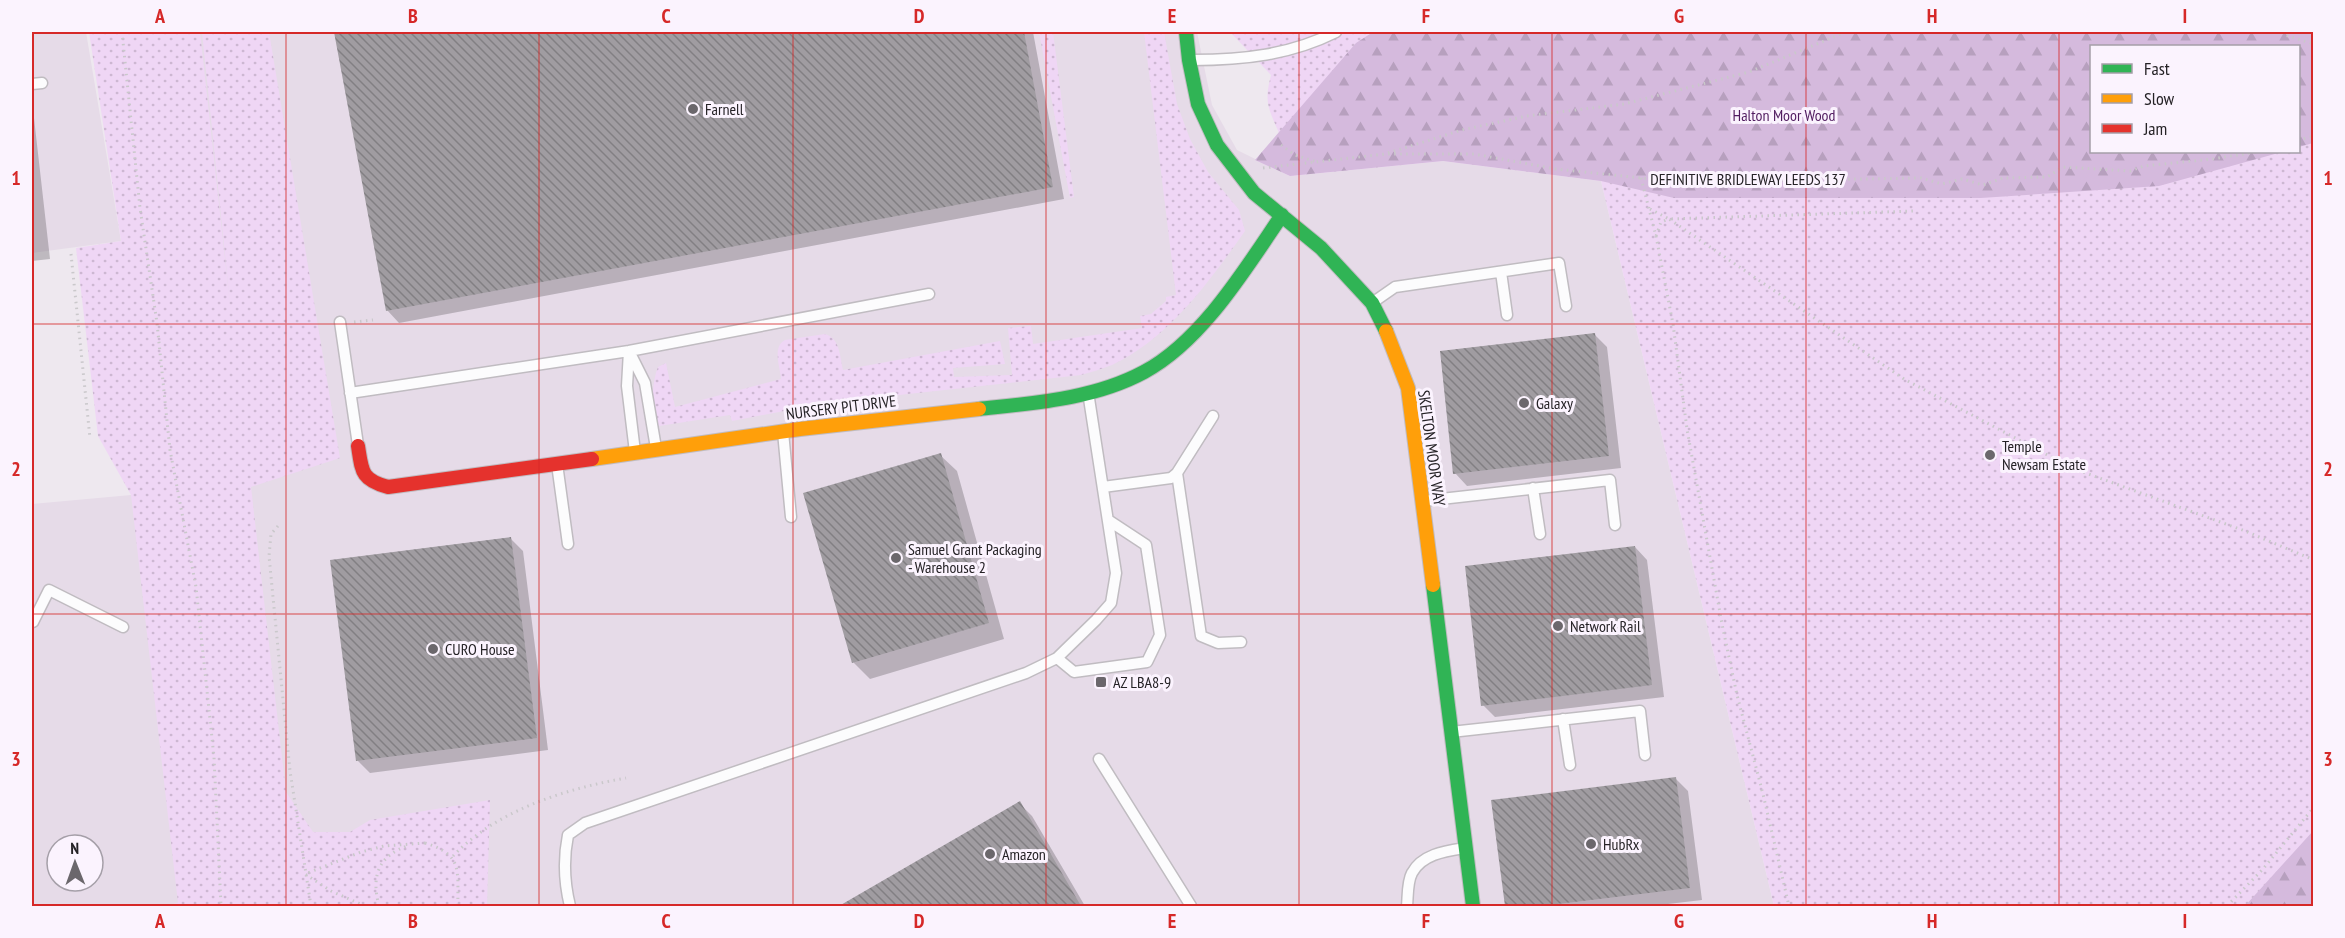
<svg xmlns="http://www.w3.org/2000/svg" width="2345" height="938" viewBox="0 0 2345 938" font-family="'PT Sans Narrow',sans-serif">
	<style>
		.built { fill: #e6dbe8; fill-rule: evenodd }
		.green { fill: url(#green-dots); fill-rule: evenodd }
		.forest { fill: url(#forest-firs) }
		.shadow { fill: #0003 }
		.building { fill: url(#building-back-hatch) }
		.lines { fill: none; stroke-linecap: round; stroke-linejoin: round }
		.lane-casing { stroke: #c0bcc1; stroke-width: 13 }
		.fast-casing { stroke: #c0bcc1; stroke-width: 16 }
		.slow-casing { stroke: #c0bcc1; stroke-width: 16 }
		.jam-casing { stroke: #c0bcc1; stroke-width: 16 }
		.path { stroke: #cac8cb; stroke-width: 3; stroke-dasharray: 1.5 4.5; stroke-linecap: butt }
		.lane { stroke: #fcfcfd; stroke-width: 10 }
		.fast { stroke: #30b455; stroke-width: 14 }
		.slow { stroke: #ff9f0a; stroke-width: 14 }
		.jam { stroke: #e5322d; stroke-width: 14 }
		.grid { fill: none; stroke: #d62828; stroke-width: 1.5; stroke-opacity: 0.55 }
		.poi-dot { fill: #6b676c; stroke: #fbf3fe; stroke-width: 2 }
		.labels { text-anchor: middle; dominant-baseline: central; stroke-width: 6; stroke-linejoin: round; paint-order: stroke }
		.poi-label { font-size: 16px; fill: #252226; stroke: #fbf3fe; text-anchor: start }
		.park-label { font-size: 16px; fill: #501b5f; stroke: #fbf3fe }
		.street-label { font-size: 16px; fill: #252226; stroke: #fbf3fe }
		.neatline { fill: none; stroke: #d62828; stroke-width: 2 }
		.grid-label { font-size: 20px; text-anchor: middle; font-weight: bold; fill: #d62828 }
	</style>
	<defs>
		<pattern id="green-dots" width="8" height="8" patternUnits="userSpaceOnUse" patternTransform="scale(1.5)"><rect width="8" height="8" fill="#efd6f5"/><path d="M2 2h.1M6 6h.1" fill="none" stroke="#cdb7d2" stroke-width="1.8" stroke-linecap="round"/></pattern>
		<pattern id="forest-firs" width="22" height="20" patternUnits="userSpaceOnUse" patternTransform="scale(1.5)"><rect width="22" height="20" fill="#d5badd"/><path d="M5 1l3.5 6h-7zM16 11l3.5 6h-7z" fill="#b7a0be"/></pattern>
		<pattern id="building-back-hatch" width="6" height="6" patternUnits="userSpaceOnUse" patternTransform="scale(1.5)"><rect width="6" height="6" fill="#a09ca1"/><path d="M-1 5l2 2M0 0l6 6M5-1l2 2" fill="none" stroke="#827f83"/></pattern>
	</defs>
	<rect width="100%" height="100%" fill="#eee8ef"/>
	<path class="built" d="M 32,32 L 86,32 L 121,241 L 32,253 Z
		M 100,32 L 1197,32 L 1212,105 L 1237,150 L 1290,176 L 1443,161 L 1601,181 L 1774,906 L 32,906 L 32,504 L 131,495 L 131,252 ZM 57,845 L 93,845 L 93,881 L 57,881 Z"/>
	<path class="green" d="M 89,32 L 200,32 L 231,313 L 202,32 L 269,32 L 340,458 L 251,487 L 286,792 L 313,832 L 350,832 L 370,820 L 490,800 L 487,906 L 163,906 L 178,903 L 131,495 L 98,436 L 76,248 L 121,241 Z
		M 1039,32 L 1053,32 L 1074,197 L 1070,198 Z
		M 1144,32 L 1164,32 L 1177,104 L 1190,139 L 1208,172 L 1239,210 L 1245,231 C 1209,282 1169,338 1112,365 C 1102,369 1091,372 1081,375 L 826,403 L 732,421 L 730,415 L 659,426 C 650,413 652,381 658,367 L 666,363 L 675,407 L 781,379 C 780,366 772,347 785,340 L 825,334 C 840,338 840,357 843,370 L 1000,341 L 1005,364 L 953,368 L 954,377 L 1012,375 L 1008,328 L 1031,326 L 1033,344 L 1142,328 L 1140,316 L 1151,314 L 1166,301 L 1166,297 L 1176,295 Z
		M 1230,32 L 2313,32 L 2313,906 L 1774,906 L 1601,181 L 1443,161 L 1290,176 L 1255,160 L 1279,133 C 1268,107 1264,103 1271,75 ZM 2092,46 L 2298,46 L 2298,152 L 2092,152 Z"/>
	<path class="forest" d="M 1373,32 L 2313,32 L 2313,143 L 2299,147 L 2298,46 L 2092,46 L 2092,152 L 2282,152 L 2159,186 L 1981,198 L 1674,198 L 1601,181 L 1443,161 L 1290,176 L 1255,160 L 1356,43 Z
		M 2313,831 L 2313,906 L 2245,906 Z"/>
	<path class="shadow" d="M 335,32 L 1033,32 L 1064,199 L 399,323 L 387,310 Z
		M 32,116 L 34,118 L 50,259 L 32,261 Z
		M 1595,335 L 1607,347 L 1621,468 L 1467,486 L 1455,473 Z
		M 940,455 L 957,471 L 1004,639 L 870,679 L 853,662 Z
		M 510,538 L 523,551 L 548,750 L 370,773 L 357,760 Z
		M 1635,547 L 1647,560 L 1664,697 L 1495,717 L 1483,705 Z
		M 1675,778 L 1688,791 L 1702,900 L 1651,906 L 1506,906 L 1493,801 Z
		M 1019,803 L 1032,816 L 1085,906 L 842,906 Z"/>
	<path class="building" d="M 334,32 L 1024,32 L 1053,187 L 386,311 Z
		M 1595,333 L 1609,456 L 1453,474 L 1440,351 Z
		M 941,453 L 989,623 L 852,663 L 803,493 Z
		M 511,537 L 537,738 L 356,761 L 330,560 Z
		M 1635,546 L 1652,685 L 1481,706 L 1465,566 Z
		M 1676,777 L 1690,888 L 1541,906 L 1505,906 L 1491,800 Z
		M 1020,801 L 1081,906 L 839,906 Z"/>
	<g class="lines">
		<defs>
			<path id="lane" d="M 1192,60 C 1243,60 1290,55 1336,32
				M 32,84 L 42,83
				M 1501,272 L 1507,315
				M 1372,303 L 1395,287 L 1559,263 L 1566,306
				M 340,322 L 358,445
				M 350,393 L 629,351 L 929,294
				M 783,432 L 791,517
				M 635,452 L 627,386 L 629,351 L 645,383 L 656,448
				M 557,464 L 568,544
				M 1177,473 L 1201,636 L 1218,643 L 1241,642
				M 1103,487 L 1171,478 L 1177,473 L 1213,416
				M 1533,488 L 1540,534
				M 1423,501 L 1610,480 L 1615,525
				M 32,621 L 33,622 L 49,590 L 123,627
				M 1057,658 L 1074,672 L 1147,662 L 1160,635 L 1146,545 L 1108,520
				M 1563,719 L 1570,765
				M 1451,732 L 1640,711 L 1645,755
				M 1099,759 L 1191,906
				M 570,906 C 564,882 563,860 568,835 L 585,823 L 1026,673 L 1057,658 L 1096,620 L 1111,603 L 1116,573 L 1088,392
				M 1407,906 C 1408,897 1407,882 1412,873 C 1422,854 1446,851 1465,848"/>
			<path id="fast" d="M 1186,32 L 1189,60 L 1198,104 L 1217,145 L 1254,193 L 1321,248 L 1372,303 L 1386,331
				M 979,409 C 1034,403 1094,399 1144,372 C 1202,341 1246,268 1282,215
				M 1433,585 L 1473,906"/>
			<path id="slow" d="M 1386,331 L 1408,388 L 1433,585
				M 592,459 L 800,429 L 979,409"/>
			<path id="jam" d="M 358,446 C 362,471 361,480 388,487 L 592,459"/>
		</defs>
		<use href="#lane" class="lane-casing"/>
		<use href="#fast" class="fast-casing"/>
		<use href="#slow" class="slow-casing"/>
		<use href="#jam" class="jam-casing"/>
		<path class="path" d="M 122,32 L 140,208 L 157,323 L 170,450 L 196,587 L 214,757 L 221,906
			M 2282,32 L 2285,35 L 2314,44
			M 2298,140 L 2314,136
			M 1281,145 L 1295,155 L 1317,162
			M 1388,153 L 1462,130 L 1527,116 L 1624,104 L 1749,72 L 1846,32
			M 1263,168 L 1385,154 L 1474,154 L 1556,169 L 1680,182 L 1921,178 L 1942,184 L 1962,179 L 1983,185 L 2003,178 L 2047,177 L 2063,167 L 2130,171 L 2144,166 L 2212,159 L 2256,152
			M 1641,178 L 1656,236 L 1661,222 L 1669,219 L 1904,379 L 2072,468 L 2245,531 L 2314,560
			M 1650,209 L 1669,219 L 1915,211
			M 1656,236 L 1673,324 L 1687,429 L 1722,624 L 1737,695 L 1763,794 L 1789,906
			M 71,254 L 90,438
			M 354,322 L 373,320
			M 278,526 L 271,534 L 269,556 L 290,771 L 311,906
			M 425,843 C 464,855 457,871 458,906
			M 453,856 C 497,810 565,789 626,778
			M 365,906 L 331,891 L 305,874 L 361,852 L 384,846 L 425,843
			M 379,906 C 371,876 378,855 410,845
			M 2227,906 L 2263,869 L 2314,807"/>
		<use href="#lane" class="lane"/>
		<use href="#fast" class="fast"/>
		<use href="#slow" class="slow"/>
		<use href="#jam" class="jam"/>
	</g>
	<path class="grid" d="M 286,32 L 286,906M 539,32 L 539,906M 793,32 L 793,906M 1046,32 L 1046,906M 1299,32 L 1299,906M 1552,32 L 1552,906M 1806,32 L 1806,906M 2059,32 L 2059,906M 32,324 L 2314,324M 32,614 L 2314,614"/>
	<g class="poi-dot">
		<circle cx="693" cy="109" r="6"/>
		<circle cx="1524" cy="403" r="6"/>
		<circle cx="1990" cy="455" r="6"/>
		<circle cx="896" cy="558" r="6"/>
		<circle cx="1558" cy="626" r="6"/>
		<circle cx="433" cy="649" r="6"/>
		<rect x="1095" y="676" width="12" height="12" rx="3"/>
		<circle cx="1591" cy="844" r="6"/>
		<circle cx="990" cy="854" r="6"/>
	</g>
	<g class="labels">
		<g class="poi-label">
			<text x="705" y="109">Farnell</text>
			<text x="1536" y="403">Galaxy</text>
			<text x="2002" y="446">Temple<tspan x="2002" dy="18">Newsam Estate</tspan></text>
			<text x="908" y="549">Samuel Grant Packaging<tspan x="908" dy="18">- Warehouse 2</tspan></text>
			<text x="1570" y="626">Network Rail</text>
			<text x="445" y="649">CURO House</text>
			<text x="1113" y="682">AZ LBA8-9</text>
			<text x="1603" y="844">HubRx</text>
			<text x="1002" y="854">Amazon</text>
		</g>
		<g class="park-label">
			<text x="1784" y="115">Halton Moor Wood</text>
		</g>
		<g class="street-label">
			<text x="1748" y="179">DEFINITIVE BRIDLEWAY LEEDS 137</text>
			<text transform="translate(841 407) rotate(-7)">NURSERY PIT DRIVE</text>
			<text transform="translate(1432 448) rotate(82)">SKELTON MOOR WAY</text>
		</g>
	</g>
	<rect width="2345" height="938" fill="none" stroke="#fbf3fe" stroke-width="66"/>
	<rect x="2090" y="45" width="210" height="108" fill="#fbf3fe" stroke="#a59fa8" stroke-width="1.5"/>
	<rect x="2102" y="64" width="30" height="9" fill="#30b455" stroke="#a59fa8" stroke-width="1.5"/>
	<text x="2144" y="75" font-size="18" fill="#252226">Fast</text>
	<rect x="2102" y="94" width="30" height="9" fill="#ff9f0a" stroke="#a59fa8" stroke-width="1.5"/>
	<text x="2144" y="105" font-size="18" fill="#252226">Slow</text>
	<rect x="2102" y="124" width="30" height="9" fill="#e5322d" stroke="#a59fa8" stroke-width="1.5"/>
	<text x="2144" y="135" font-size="18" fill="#252226">Jam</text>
	<g transform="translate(75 863) rotate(359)"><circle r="28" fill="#fbf3fe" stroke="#a59fa8" stroke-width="1.5"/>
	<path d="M0-4.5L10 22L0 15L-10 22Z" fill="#6b676c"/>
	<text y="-9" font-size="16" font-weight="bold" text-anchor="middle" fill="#252226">N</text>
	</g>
	<rect x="33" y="33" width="2279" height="872" class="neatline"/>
	<g class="grid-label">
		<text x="160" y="23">A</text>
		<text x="413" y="23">B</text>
		<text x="666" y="23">C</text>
		<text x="919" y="23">D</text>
		<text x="1172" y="23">E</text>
		<text x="1426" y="23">F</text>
		<text x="1679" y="23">G</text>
		<text x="1932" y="23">H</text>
		<text x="2185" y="23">I</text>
		<text x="16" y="185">1</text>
		<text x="2328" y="185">1</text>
		<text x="16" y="476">2</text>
		<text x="2328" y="476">2</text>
		<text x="16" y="766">3</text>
		<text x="2328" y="766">3</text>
		<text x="160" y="928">A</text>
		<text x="413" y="928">B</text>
		<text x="666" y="928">C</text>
		<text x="919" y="928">D</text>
		<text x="1172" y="928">E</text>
		<text x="1426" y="928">F</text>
		<text x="1679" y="928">G</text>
		<text x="1932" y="928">H</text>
		<text x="2185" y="928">I</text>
	</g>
</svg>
